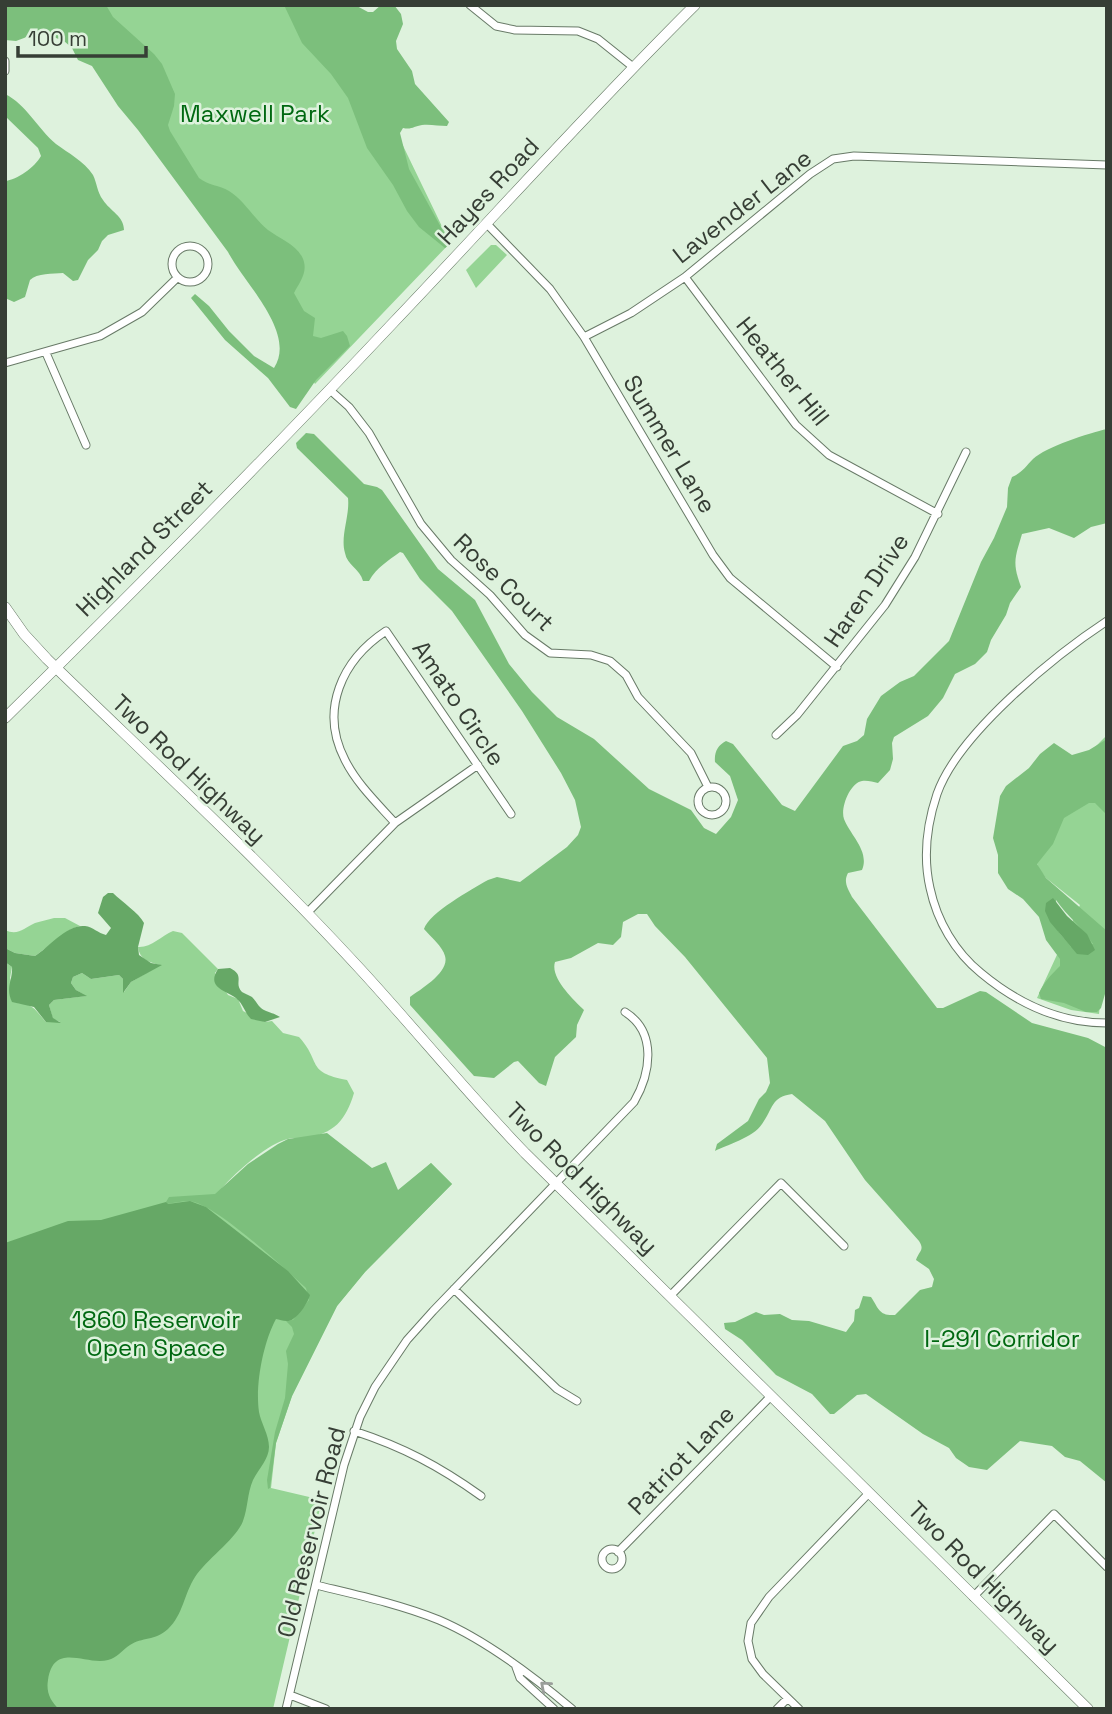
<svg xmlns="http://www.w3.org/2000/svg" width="1112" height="1714" viewBox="0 0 1112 1714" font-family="'Space Grotesk',sans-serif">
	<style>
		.green { fill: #95d494 }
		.forest { fill: #7cbf7c; fill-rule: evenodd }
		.water { fill: #66a866 }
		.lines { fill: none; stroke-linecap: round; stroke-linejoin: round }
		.street-casing { stroke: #687a67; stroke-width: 9 }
		.secondary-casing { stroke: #687a67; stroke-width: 11 }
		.street { stroke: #fff; stroke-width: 7 }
		.secondary { stroke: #fff; stroke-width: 10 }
		.oneway { stroke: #9a9e9a }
		.labels { text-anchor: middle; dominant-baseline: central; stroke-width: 5; stroke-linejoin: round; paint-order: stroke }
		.park-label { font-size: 24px; fill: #006811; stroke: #def2dd }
		.street-label { font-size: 24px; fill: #363e35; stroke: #def2dd }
	</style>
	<rect width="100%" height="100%" fill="#def2dd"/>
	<path class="green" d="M 62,5 L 335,5 L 450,243 L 315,384 L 255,284 Z
		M 491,245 L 496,245 L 507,255 L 476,288 L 466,270 Z
		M 1107,735 L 1107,931 L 1099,1014 L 1071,1010 L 1037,998 L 1080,905 L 1046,878 L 1039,869 L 1021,822 Z
		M 54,918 L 65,918 L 80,926 L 71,929 L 35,956 L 15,953 L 5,948 L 5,930 C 18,936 24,928 35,923 C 41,921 48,920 54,918 Z
		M 173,931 L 182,933 L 218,969 L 215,973 L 228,995 L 238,999 L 243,1011 L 265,1022 L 272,1021 L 283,1033 L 299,1037 C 322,1062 305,1072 347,1080 L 354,1093 C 346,1120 334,1134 305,1138 C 300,1139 293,1137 288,1139 C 268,1143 235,1173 222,1188 L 389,1199 L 431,1163 L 452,1184 L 365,1272 L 337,1306 L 292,1396 L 276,1443 L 271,1488 L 322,1500 L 273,1709 L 5,1709 L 5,962 L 12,967 L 10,978 L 17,1003 C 33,1003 36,1011 46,1022 L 60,1022 L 53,1019 L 49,1005 L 54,1000 L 86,996 L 76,990 L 71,983 L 73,977 L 82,973 L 91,979 L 119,975 L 123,979 L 124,992 L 131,982 L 160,965 C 149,962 140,960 138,947 C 151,948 161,936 173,931 Z"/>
	<path class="forest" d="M 5,5 L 106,5 L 113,17 L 154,54 L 162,64 L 175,94 L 174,106 L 168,125 L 170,131 L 199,178 C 209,186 219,185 229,191 C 245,201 254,219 268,230 C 280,239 300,246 304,262 C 307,274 299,283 294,293 L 304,311 L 315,318 L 313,336 L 321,338 L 343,331 L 347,336 L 350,346 L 316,380 L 296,409 L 290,407 L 268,378 L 225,340 L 191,298 L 195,294 L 209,306 L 229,331 L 254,356 L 274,368 C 297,333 244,283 228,252 L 138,130 L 118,106 L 92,66 L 78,60 L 72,48 L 64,41 L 48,35 L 32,35 L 16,41 L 5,40 Z
		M 284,5 L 355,5 L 368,12 L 373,12 L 381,5 L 394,5 L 401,14 L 403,24 L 396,41 L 397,49 L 412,71 L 415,84 L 449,122 L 447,126 C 439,126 430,124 422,125 C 414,126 412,130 403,128 L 400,133 L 409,169 L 448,240 L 449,245 L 445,248 L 419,227 L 407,211 L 393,185 L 367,148 L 348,98 L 331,74 L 302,43 Z
		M 5,94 C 26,104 38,129 56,144 C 68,153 84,161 93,175 C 97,183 97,192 103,200 C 110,211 124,216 124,230 L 108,235 L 102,241 L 98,250 L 88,260 L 78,280 L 73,281 L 63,273 C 53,274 37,273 30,280 L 25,297 L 14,302 L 5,298 L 5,181 C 17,180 35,167 41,156 L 38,148 L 5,116 Z
		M 1107,429 L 1107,523 L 1091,527 L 1074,538 L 1049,528 L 1022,534 C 1015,558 1012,562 1021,587 L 1010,603 L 1006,615 L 991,640 L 987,652 L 975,664 L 955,674 L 943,698 L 928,716 L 894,737 L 892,743 L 893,759 L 890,770 L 878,783 C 873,782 867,780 862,781 C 850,783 840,808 844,819 C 850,835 870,851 862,870 L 848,873 C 843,882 848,889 852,897 L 937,1008 L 943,1008 L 980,991 L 986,992 L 1032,1023 L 1088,1038 L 1107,1048 L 1107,1483 L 1080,1461 L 1065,1457 L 1052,1446 L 1020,1441 L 987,1470 L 969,1467 L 956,1458 L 949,1448 L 923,1434 L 866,1394 L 857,1395 L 834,1414 L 830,1414 L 812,1394 L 776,1375 L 742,1340 L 725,1329 L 724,1323 L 735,1322 L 756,1312 L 764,1315 L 780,1314 L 792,1320 L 809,1321 L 846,1332 L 854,1321 L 855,1310 L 859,1308 L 863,1296 L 871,1297 C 879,1309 879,1316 895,1315 L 920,1290 L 932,1287 L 934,1279 L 929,1269 L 916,1260 C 919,1251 925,1250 919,1241 L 865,1180 L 825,1121 L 792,1094 C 771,1097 773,1109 762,1124 C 753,1138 726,1145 715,1151 L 717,1144 L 748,1121 L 759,1099 L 766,1092 L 770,1083 L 767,1058 L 685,957 L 655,926 L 647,914 L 638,914 L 623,922 L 621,937 L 613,945 L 598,943 L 571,958 L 555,962 C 550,978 573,999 584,1010 L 577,1025 L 576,1037 L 555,1057 L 546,1086 L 539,1083 L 518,1061 L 514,1062 L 494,1078 L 474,1076 L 410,1005 L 410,997 C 421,989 450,972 445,956 C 443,947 430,936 424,929 C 429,913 472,889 488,880 L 497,877 L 520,882 L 567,847 L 578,835 L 581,827 L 575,800 L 561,773 L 522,711 L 452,611 L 420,579 L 403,553 L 400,552 C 388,561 377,567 369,581 L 363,581 C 360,569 347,565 345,553 C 340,536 350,516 348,498 L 297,448 L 296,443 L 306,433 L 314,434 L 364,484 L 377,487 L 382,490 L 438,569 L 475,600 L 509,664 L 532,692 L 557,717 L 594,739 L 649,789 L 691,810 L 704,828 L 716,834 L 731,817 L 738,800 L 730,776 L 715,762 C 714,752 718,745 726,741 L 733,744 L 782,805 L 795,811 L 843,746 L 857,741 L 864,735 L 867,719 L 881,696 L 900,682 L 914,676 L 949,641 L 981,562 L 994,538 L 1007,507 L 1008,488 L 1012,477 C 1023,472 1025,467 1033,459 C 1046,447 1089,433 1107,429 Z
		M 1107,739 L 1107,815 L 1095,803 L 1089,803 L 1064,818 L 1053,844 L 1037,864 L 1046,878 L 1107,931 L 1107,987 L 1101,1008 L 1097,1012 L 1086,1012 L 1064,1003 L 1041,999 L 1039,993 C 1044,982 1051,975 1060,966 L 1060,959 L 1046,940 L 1039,917 L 1023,899 L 1008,889 L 998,873 L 998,855 L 993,838 L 1000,796 L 1006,786 L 1029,768 L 1040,754 L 1054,743 L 1072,755 L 1089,750 ZM 1056,900 C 1067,916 1083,928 1093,944 L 1071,947 L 1058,931 Z
		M 327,1133 L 372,1168 L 386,1162 L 398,1190 L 431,1163 L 452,1184 L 365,1272 L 337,1306 L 292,1396 L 276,1443 L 270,1488 L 268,1489 L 267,1480 L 275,1432 L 285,1398 L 288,1364 L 286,1351 L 294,1334 L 292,1327 L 286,1321 L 293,1320 L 309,1300 L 306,1288 C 285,1269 215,1203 189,1201 C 182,1201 174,1203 167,1204 L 166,1202 L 169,1197 L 215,1194 L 248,1164 L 278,1144 L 288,1139 Z"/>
	<path class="water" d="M 108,893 L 113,893 C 122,902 139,913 144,923 L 138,947 L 139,955 L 151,963 L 162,965 L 131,982 L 123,993 L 123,979 L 119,975 L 91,979 L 82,973 L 73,977 L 71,983 L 76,990 L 87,996 L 54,1000 L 49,1005 L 53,1018 L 61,1023 L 46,1022 L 34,1007 L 12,1002 C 5,988 13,980 12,967 L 5,962 L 5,948 L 15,953 L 35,956 C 49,947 67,924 85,926 C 93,927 98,933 106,935 L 111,928 L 98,913 L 103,897 Z
		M 1053,898 L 1067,916 L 1087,934 L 1095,950 L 1088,955 L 1077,954 L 1050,922 L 1045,911 L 1046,903 Z
		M 230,968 C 246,976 233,983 242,992 C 245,994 249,995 252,997 C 257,1002 258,1007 264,1010 C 270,1013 274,1013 280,1017 L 265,1022 L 251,1019 C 245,1013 243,1004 237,999 C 229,991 205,989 218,969 Z
		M 166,1202 L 168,1204 L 190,1201 L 206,1207 L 288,1271 L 310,1295 C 308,1302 300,1315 293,1319 C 288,1323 281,1320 276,1319 C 263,1343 255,1385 259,1412 C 261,1423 269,1435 269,1447 C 269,1459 258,1470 253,1480 C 247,1494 248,1508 243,1521 C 237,1538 207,1559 195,1577 C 184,1594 183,1615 168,1629 C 155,1641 142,1637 130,1645 C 122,1650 117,1658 108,1660 C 86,1666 54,1641 48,1680 C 46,1692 50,1701 59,1709 L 5,1709 L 5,1243 L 68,1221 L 101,1220 Z"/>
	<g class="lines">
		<defs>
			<path id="street" d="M 470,5 L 496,26 L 515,30 L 578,31 L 598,39 L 633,67
				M 5,61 L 5,71
				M 487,224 L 550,289 L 584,337 L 713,555 L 730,578 L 837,667
				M172 264a18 18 0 1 1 36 0a18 18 0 1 1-36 0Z
				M 685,277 L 796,425 L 829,455 L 938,514
				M 584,337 L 631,313 L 685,277 L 810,174 L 833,159 L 854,156 L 1107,165
				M 46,353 L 86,445
				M 5,363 L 100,336 L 142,312 L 177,278
				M 330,390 L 349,407 L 369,433 L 421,524 L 451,560 L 490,595 L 525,635 L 550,653 L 591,655 L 610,661 L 626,675 L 638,697 L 691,753 L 708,787
				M 1107,621 C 1054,656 958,734 937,794 C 927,824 923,857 930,888 C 937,921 955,952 981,973 C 1017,1003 1060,1023 1107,1023
				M 776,735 L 797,715 L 885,605 L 915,557 L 966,452
				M698 801a14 14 0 1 1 28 0a14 14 0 1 1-28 0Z
				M 395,823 C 377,803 357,784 345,760 C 319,710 342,660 386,631 L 511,814
				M 307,913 L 395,823 L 478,765
				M 454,1289 L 557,1389 L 577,1401
				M 670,1296 L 781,1183 L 844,1246
				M 354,1431 C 403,1447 439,1466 481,1496
				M602 1559a10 10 0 1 1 20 0a10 10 0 1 1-20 0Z
				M 618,1552 L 771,1396
				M 316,1585 C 357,1595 399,1604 439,1620 C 486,1640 533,1676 572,1709
				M 973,1597 L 1054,1514 L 1107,1567
				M 516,1667 L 520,1678 L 554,1709
				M 290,1695 L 326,1709
				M 286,1709 L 344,1465 L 360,1417 L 375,1387 L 407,1340 L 433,1311 L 634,1102 C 651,1073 657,1032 625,1012
				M 777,1709 L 787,1699
				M 799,1709 L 763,1674 L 752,1659 L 748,1641 L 751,1623 L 769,1597 L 869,1493"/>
			<path id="secondary" d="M 5,607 L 24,634 L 47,659 C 152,761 262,862 361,970 C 416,1030 468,1094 525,1153 L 1088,1709
				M 5,718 C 136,589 266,458 392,324 C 493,218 591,108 695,5"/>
		</defs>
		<use href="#street" class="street-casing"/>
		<use href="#secondary" class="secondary-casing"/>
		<use href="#street" class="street"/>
		<use href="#secondary" class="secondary"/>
	</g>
	<defs><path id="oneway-chevron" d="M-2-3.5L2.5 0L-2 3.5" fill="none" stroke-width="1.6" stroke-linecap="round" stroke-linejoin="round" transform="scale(1.75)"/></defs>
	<use class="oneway" href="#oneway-chevron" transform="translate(545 1686) rotate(-139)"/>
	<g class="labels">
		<g class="park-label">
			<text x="255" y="113">Maxwell Park</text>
			<text x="156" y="1319">1860 Reservoir<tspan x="156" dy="28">Open Space</tspan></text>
			<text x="1002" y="1338">I-291 Corridor</text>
		</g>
		<g class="street-label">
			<text transform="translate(488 191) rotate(-47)">Hayes Road</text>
			<text transform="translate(742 206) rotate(-38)">Lavender Lane</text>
			<text transform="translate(783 371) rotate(51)">Heather Hill</text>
			<text transform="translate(670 444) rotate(59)">Summer Lane</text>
			<text transform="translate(144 548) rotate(-45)">Highland Street</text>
			<text transform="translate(504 582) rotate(44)">Rose Court</text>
			<text transform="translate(866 590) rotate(-56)">Haren Drive</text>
			<text transform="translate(459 703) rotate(56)">Amato Circle</text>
			<text transform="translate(189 769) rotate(44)">Two Rod Highway</text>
			<text transform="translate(582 1178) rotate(45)">Two Rod Highway</text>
			<text transform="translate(681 1460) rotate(-46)">Patriot Lane</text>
			<text transform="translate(311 1532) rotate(-76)">Old Reservoir Road</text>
			<text transform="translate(984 1577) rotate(45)">Two Rod Highway</text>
		</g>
	</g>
	<rect width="1112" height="1714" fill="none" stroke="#363e35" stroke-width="14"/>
	<path d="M18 46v10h128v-10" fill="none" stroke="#363e35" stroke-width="3.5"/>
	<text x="28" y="46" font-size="21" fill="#363e35" stroke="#def2dd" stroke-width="5" paint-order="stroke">100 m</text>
</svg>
